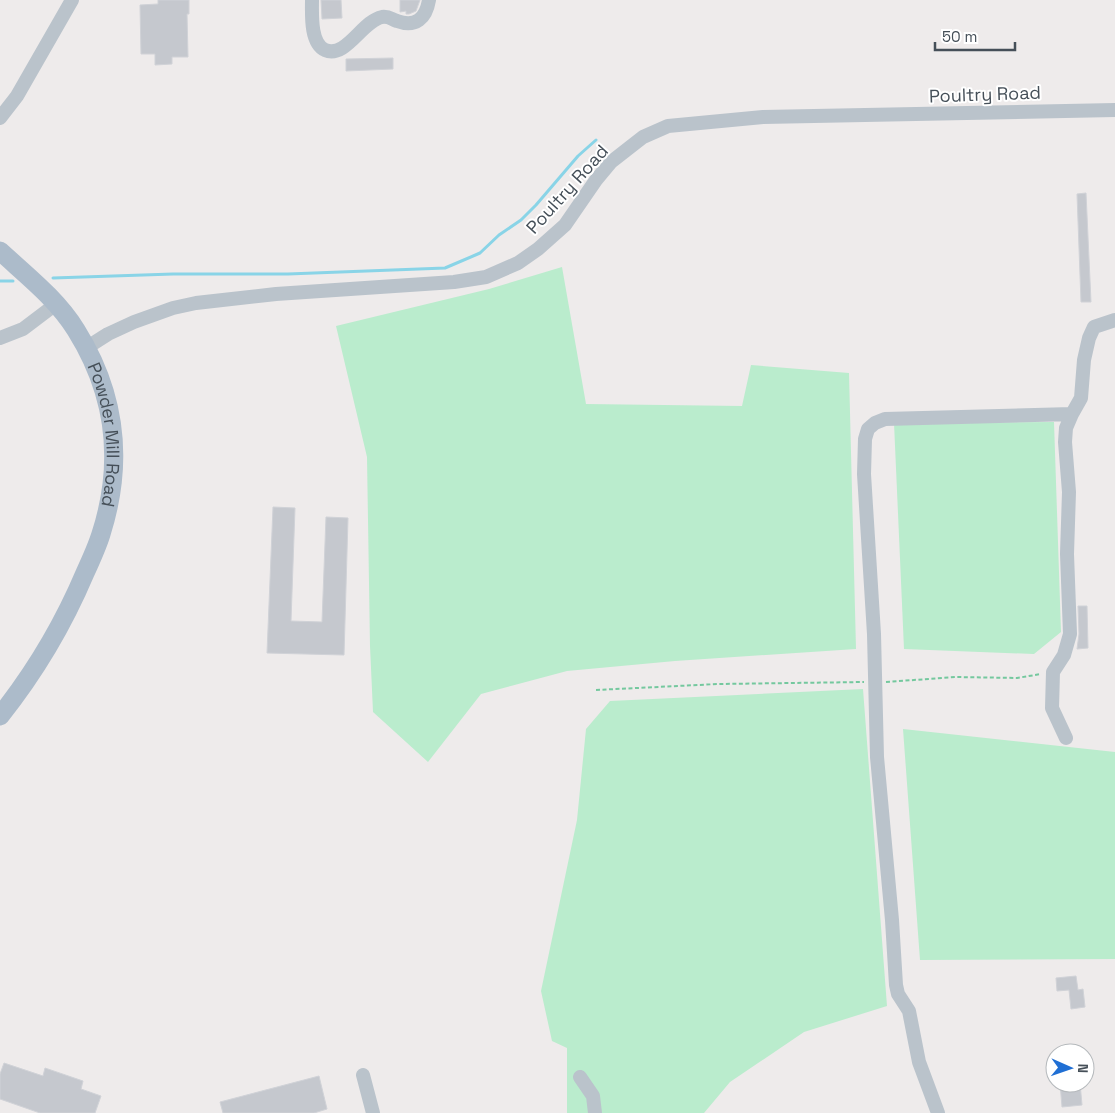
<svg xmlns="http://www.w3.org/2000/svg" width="1115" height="1113" viewBox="0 0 1115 1113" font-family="'Space Grotesk',sans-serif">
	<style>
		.green { fill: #baeccd }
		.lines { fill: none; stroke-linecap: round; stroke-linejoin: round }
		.stream { stroke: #89d4e7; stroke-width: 3 }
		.building { fill: #c5c8ce; stroke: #d0d2d7 }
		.path { stroke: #74c89e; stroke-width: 2; stroke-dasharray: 4 2.5; stroke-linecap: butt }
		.minor { stroke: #bac3cb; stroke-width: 14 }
		.major { stroke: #acbbca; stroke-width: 19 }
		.labels { text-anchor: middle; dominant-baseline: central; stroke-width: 4; stroke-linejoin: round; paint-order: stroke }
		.street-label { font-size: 18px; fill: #454f58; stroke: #fff }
	</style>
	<rect width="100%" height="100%" fill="#eeebeb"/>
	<path class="green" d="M 562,267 L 586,404 L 742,406 L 751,365 L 849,373 L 856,649 L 675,661 L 567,671 L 481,694 L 428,762 L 373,712 L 370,646 L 367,457 L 336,326 L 489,289 Z
		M 1054,422 L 1061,632 L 1034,654 L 904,649 L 894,423 Z
		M 863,689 L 887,1006 L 804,1032 L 730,1082 L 704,1113 L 567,1113 L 567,1048 L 552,1041 L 541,991 L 577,820 L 586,729 L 610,701 Z
		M 903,729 L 1115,752 L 1115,959 L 920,960 Z"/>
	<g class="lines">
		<path class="stream" d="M 53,278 L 173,274 L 288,274 L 445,268 L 480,253 L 499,235 L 521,220 L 536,205 L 578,156 L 596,140
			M 0,281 L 13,281"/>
	</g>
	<path class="building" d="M 158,0 L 189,0 L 189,14 L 187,14 L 188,57 L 172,57 L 172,64 L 155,65 L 155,54 L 141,54 L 140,5 L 158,4 Z
		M 321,0 L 341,0 L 342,18 L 322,19 Z
		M 400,0 L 420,0 L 416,11 L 409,14 L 406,14 L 406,11 L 400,12 Z
		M 393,58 L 393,69 L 346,71 L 346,59 Z
		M 1086,193 L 1091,302 L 1081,302 L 1077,194 Z
		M 273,507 L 295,508 L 291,621 L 322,622 L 326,517 L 348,518 L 344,655 L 267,653 Z
		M 1078,606 L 1087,606 L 1088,648 L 1077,649 L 1079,634 Z
		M 1076,976 L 1078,990 L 1083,989 L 1085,1007 L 1071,1009 L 1069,990 L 1057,991 L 1056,978 Z
		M 4,1063 L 43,1076 L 45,1068 L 83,1081 L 81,1089 L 101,1096 L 95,1113 L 40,1113 L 0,1099 L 0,1074 Z
		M 319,1076 L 327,1109 L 314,1113 L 223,1113 L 220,1102 Z
		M 1060,1083 L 1080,1083 L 1082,1105 L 1062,1107 Z"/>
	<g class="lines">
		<path class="path" d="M 886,682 L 956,677 L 1017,678 L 1041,674
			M 596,690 L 718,684 L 864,682"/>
		<path class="minor" d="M 312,0 C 312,14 310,43 325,50 C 346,59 362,21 382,17 C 389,16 391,19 397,21 C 416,28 426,18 429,0
			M 0,118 L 17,96 L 72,0
			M 0,338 L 23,329 L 56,304
			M 86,348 L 108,334 L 134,322 L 173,308 L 196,303 L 276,294 L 454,282 L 486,277 L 518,263 L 538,249 L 565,225 L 596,180 L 611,162 L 643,137 L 668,126 L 763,117 L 1115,110
			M 1066,738 L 1052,708 L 1053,672 L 1064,655 L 1070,634 L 1067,554 L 1069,492 L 1065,442 L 1066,428 L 1072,414 L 1081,398 L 1084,360 L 1089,338 L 1094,327 L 1115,320
			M 363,1075 L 373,1113
			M 580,1077 L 593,1096 L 595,1113
			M 938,1113 L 919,1062 L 909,1011 L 898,994 L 896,985 L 892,920 L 877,757 L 874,634 L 864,474 L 865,439 L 868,429 L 875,423 L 885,419 L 1072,414"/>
		<path class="major" id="s1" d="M 0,251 C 26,275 57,299 76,330 C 116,394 124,462 101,534 C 97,547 91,560 85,573 C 63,625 35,672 0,716"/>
	</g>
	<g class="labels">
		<g class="street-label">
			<text transform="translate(985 94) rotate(-2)">Poultry Road</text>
			<text transform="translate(567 189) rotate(-48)">Poultry Road</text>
			<text stroke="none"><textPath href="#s1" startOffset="221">Powder Mill Road</textPath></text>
		</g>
	</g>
	<g transform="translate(1070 1068) rotate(92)"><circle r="24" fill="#ffffff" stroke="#b5b9bc"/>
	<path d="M0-4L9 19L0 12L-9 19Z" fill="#206fd4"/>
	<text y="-8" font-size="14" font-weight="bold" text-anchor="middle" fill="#454f58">N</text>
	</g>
	<path d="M935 42v8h80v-8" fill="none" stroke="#454f58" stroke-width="2.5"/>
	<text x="942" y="42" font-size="15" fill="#454f58" stroke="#ffffff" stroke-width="4" paint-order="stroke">50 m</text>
</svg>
